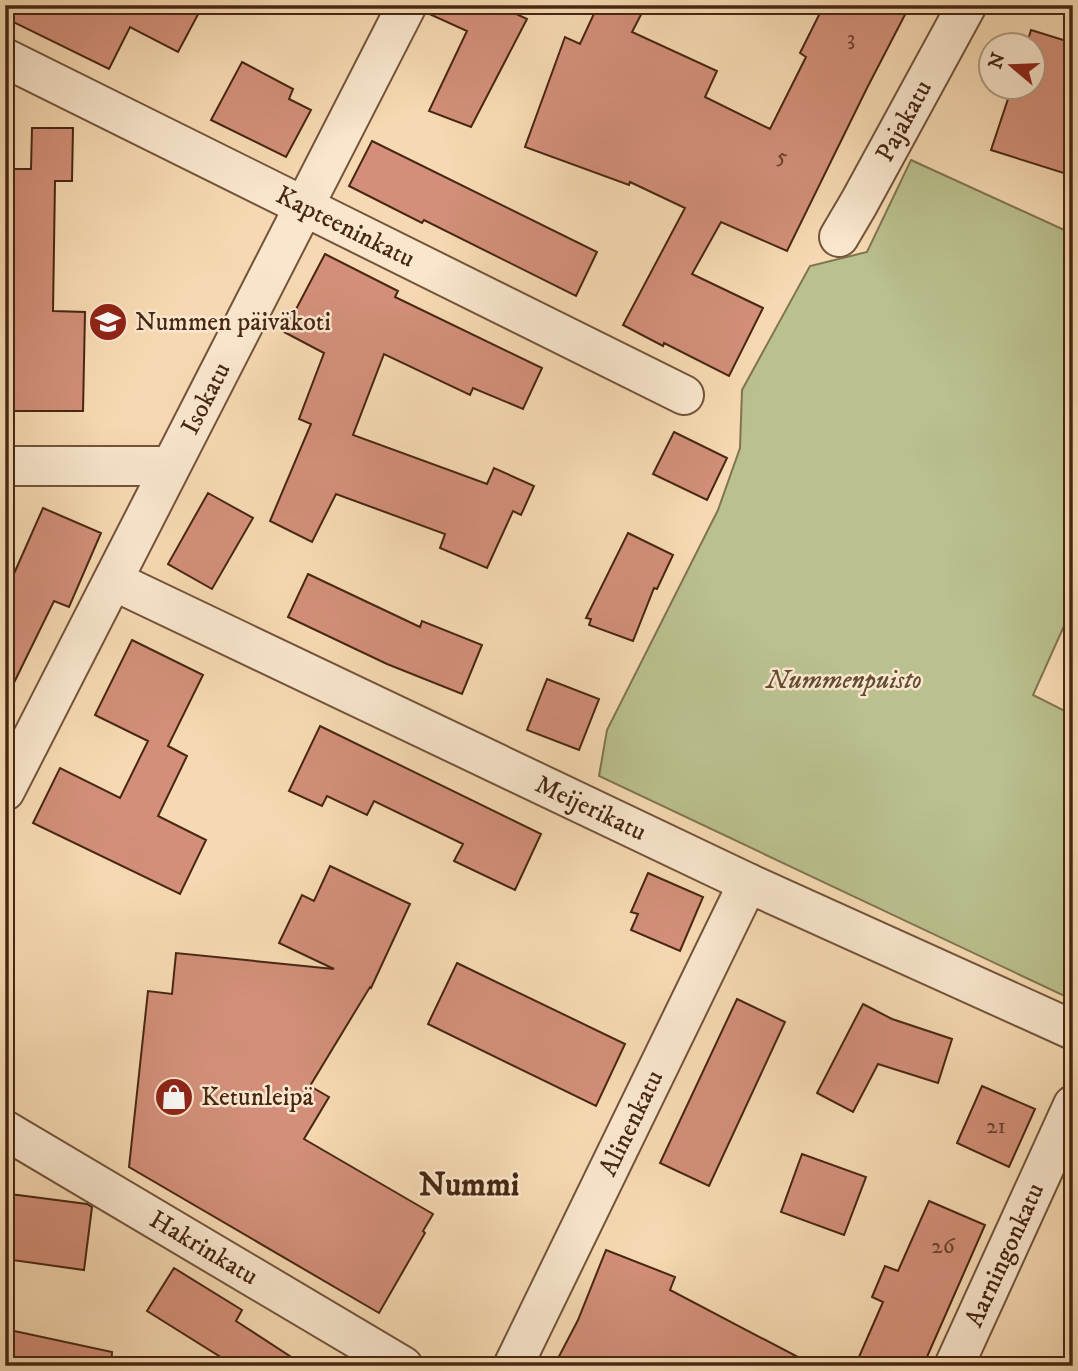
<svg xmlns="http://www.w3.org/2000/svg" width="1078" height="1371" viewBox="0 0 1078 1371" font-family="'IM FELL DW Pica',serif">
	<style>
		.green { fill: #bac08e; stroke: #807450; stroke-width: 2 }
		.building { fill: #d38f79; stroke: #472712; stroke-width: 2 }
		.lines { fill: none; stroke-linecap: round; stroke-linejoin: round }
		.street-casing { stroke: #73543a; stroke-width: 42 }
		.street { stroke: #f9e6cd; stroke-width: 38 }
		.labels { text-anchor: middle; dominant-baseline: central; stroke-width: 5; stroke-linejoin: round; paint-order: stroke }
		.number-label { font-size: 23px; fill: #6a412c }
		.street-label { font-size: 26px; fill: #472712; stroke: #f9e6cd }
		.poi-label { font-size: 26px; fill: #472712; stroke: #f9e6cd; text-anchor: start }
		.park-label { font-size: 26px; font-style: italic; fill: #644d31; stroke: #f9e6cd }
		.district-label { font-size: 33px; font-weight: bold; fill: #472712; stroke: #f9e6cd }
	</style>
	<rect width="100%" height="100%" fill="#f6d9b2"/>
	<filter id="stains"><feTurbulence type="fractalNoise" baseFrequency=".00286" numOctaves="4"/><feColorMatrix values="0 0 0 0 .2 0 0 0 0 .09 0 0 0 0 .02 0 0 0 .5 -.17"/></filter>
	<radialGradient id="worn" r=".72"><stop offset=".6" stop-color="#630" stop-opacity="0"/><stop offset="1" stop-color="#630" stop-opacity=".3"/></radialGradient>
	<path class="green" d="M 911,160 L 1073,234 L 1073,606 L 1033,695 L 1073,715 L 1073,1000 L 599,776 L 607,730 L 718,510 L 740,448 L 742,390 L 810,266 L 867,252 Z"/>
	<path class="building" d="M 5,5 L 203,5 L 178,52 L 130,27 L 109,69 L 5,18 Z
		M 429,5 L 497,5 L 527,19 L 471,127 L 429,111 L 467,31 L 427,13 Z
		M 598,5 L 646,5 L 632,32 L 717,71 L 705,97 L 770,129 L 806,57 L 800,53 L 824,5 L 910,5 L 867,88 L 787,251 L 721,222 L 692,274 L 763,308 L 729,376 L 664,343 L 663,346 L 623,325 L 685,208 L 630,182 L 629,185 L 525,147 L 565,37 L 580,44 Z
		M 1031,30 L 1073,43 L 1073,176 L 991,150 L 1011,90 L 1012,88 L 1032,88 L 1032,46 L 1026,46 Z
		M 242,62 L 293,89 L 289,99 L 311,110 L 286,157 L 211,120 Z
		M 32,128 L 73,128 L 72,181 L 55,181 L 53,311 L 85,312 L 83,411 L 5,411 L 5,169 L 31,169 Z
		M 372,141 L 597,252 L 576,296 L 424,220 L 422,223 L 349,186 Z
		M 325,254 L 398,291 L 395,297 L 542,368 L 523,409 L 473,388 L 470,395 L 384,354 L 353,435 L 487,484 L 494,468 L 534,486 L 521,515 L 513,511 L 487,568 L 440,548 L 445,534 L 336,494 L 312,542 L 270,521 L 311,424 L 299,419 L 324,353 L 284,332 Z
		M 674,432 L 727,458 L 707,500 L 653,474 Z
		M 208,493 L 253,518 L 212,589 L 168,564 Z
		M 43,508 L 101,533 L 69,607 L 54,601 L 5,701 L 5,594 Z
		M 628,533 L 673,555 L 657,589 L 654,588 L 633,641 L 589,625 L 591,619 L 586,618 Z
		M 308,574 L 420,627 L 422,621 L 482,645 L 462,694 L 387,664 L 288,617 Z
		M 132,640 L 203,675 L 168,746 L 187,756 L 158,816 L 206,840 L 180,894 L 33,823 L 60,768 L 120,798 L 148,741 L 95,715 Z
		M 547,679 L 599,699 L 579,750 L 527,730 Z
		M 320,726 L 541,834 L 515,890 L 454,861 L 463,844 L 374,801 L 367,815 L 327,796 L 322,806 L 289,791 Z
		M 330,866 L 410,904 L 371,988 L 370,987 L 310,1086 L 329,1097 L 304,1139 L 433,1214 L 423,1231 L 425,1233 L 379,1313 L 129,1167 L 148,991 L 172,994 L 176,953 L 334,969 L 279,943 L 302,895 L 314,901 Z
		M 648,873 L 703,897 L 680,951 L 631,930 L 638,914 L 631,912 Z
		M 457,963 L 625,1044 L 596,1106 L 428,1024 Z
		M 737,999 L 785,1022 L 709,1186 L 660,1163 Z
		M 863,1004 L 892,1019 L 952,1039 L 938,1083 L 878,1064 L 853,1112 L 817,1093 Z
		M 982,1086 L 1035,1109 L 1009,1167 L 957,1143 Z
		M 802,1154 L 866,1177 L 844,1235 L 781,1212 Z
		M 10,1194 L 87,1204 L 92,1207 L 84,1270 L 5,1259 L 5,1230 Z
		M 929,1201 L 985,1225 L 923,1366 L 855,1366 L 883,1302 L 872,1297 L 885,1266 L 898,1271 Z
		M 606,1250 L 675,1277 L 670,1290 L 815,1366 L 554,1366 L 578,1320 Z
		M 174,1268 L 242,1310 L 236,1321 L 305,1366 L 235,1366 L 147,1311 Z
		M 5,1329 L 112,1352 L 111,1366 L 5,1366 Z"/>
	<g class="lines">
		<defs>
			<g id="street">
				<path id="s1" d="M 5,58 L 684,395"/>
				<path id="s2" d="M 839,237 L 859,203 L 967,5"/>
				<path d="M 5,466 L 170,466"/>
				<path id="s3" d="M 114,581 L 748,883 L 1073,1030"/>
				<path id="s4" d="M 5,791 L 407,5"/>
				<path id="s5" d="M 5,1130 L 403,1366"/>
				<path id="s6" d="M 513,1366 L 748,883"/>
				<path id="s7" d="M 954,1366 L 1073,1105"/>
			</g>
		</defs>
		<use href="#street" class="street-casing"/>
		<use href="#street" class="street"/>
	</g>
	<defs>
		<symbol id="school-disc" viewBox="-11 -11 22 22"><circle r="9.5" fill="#8f2418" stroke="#f9e6cd"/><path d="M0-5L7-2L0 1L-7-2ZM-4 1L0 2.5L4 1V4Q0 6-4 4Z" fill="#fff"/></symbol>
		<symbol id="shop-disc" viewBox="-11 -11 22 22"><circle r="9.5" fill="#8f2418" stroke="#f9e6cd"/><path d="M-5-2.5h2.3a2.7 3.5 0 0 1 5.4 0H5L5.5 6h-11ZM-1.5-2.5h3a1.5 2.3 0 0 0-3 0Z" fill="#fff"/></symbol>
	</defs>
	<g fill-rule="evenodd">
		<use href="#school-disc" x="86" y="300" width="44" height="44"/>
		<use href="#shop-disc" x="152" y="1075" width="44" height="44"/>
	</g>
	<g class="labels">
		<g class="number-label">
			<text x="851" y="38">3</text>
			<text x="782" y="156">5</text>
			<text x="996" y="1126">21</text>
			<text x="943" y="1246">26</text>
		</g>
		<g class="street-label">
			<text stroke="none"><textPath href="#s2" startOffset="133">Pajakatu</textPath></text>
			<text stroke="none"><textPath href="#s1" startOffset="380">Kapteeninkatu</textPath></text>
			<text stroke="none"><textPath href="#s4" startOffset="441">Isokatu</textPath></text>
			<text stroke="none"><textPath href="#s3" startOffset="528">Meijerikatu</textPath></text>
			<text stroke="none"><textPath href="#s6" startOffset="270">Alinenkatu</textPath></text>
			<text stroke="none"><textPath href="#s5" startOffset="231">Hakrinkatu</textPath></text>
			<text stroke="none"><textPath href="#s7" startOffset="122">Aarningonkatu</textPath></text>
		</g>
		<g class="poi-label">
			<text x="135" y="322">Nummen päiväkoti</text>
			<text x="201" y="1097">Ketunleipä</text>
		</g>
		<g class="park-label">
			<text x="844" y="680">Nummenpuisto</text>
		</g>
		<g class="district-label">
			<text x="469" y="1185">Nummi</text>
		</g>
	</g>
	<rect width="1078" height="1371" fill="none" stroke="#f6d9b2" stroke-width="28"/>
	<rect x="7" y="7" width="1064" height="1357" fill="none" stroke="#472712" stroke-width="3.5"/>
	<rect x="14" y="14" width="1050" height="1343" fill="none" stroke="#472712" stroke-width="2"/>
	<g transform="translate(1012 66) rotate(289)"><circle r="33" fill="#f9e6cd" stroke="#b29a82" stroke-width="2"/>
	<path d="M0-5L12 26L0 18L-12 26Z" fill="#8f2418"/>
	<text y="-10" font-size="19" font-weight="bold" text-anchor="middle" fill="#472712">N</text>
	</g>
	<rect width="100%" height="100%" filter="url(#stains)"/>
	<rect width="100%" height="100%" fill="url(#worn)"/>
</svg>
